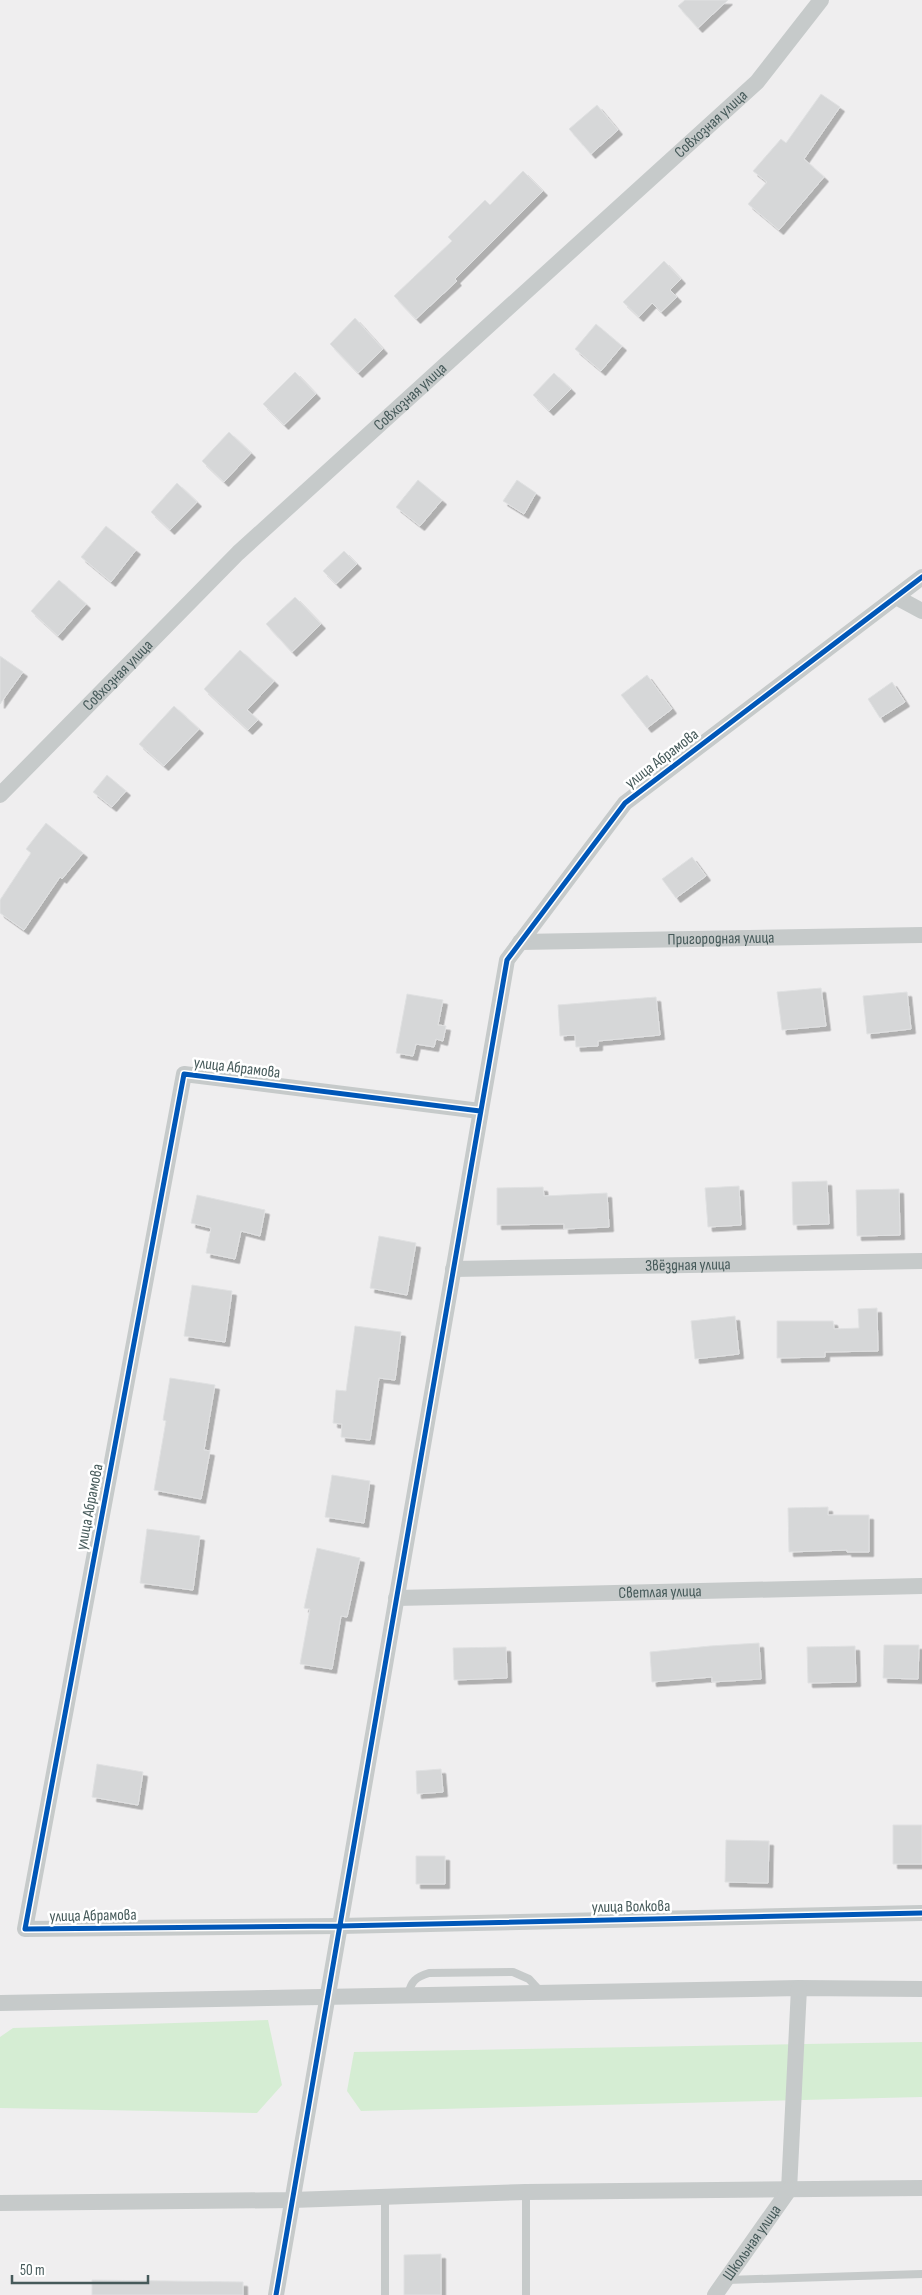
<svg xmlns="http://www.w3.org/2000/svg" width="922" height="2295" viewBox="0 0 922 2295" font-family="'Sofia Sans Condensed',sans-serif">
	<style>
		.green { fill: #d5edd3 }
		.building { fill: #d6d7d8; stroke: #e0e1e2; filter: url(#shadow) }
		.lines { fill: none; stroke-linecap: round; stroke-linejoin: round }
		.lane { stroke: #c6caca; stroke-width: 8 }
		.street { stroke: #c6caca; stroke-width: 16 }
		.cycleway-casing { stroke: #fff; stroke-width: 8 }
		.cycleway { stroke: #0057b8; stroke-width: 5 }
		.labels { text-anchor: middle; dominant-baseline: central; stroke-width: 5; stroke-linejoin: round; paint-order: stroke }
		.street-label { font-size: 16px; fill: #465a5a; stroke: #fff }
	</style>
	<defs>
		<filter id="shadow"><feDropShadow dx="4.5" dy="4.5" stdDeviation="0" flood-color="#0004"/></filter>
	</defs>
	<rect width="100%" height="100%" fill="#efeeef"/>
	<path class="green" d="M 268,2020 L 282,2085 L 257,2113 L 0,2108 L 0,2037 L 13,2028 Z
		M 922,2042 L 922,2097 L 361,2111 L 347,2091 L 354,2052 Z"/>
	<path class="building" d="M 685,0 L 728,0 L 698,28 L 678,6 Z
		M 821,94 L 840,107 L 804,159 L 824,177 L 779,230 L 748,204 L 767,182 L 753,171 L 781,139 L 786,143 Z
		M 597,105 L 618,130 L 591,154 L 569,129 Z
		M 523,171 L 543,191 L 455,279 L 457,281 L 416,319 L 394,296 L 452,241 L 448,237 L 485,200 L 490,205 Z
		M 664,261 L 681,279 L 670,290 L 677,297 L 661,312 L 652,303 L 639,317 L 623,302 Z
		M 355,318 L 383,349 L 358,373 L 330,344 Z
		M 596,324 L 622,346 L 601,371 L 575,349 Z
		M 295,372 L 316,394 L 284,425 L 263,404 Z
		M 554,373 L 571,389 L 549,411 L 533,395 Z
		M 229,432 L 251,453 L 224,482 L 202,461 Z
		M 418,480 L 442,500 L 420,526 L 396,507 Z
		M 517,480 L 536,493 L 524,514 L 503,501 Z
		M 177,483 L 197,502 L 170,530 L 151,512 Z
		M 106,526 L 136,550 L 111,582 L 81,557 Z
		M 344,551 L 357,564 L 336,584 L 323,571 Z
		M 59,580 L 86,604 L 58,636 L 31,611 Z
		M 295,597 L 321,624 L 292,652 L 266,624 Z
		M 240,650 L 274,681 L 247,710 L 258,720 L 248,730 L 204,689 Z
		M 0,656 L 23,672 L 0,704 Z
		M 647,675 L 672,709 L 647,728 L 621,695 Z
		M 892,682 L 905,702 L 880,718 L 868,699 Z
		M 174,706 L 199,729 L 164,766 L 139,744 Z
		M 107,775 L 126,791 L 112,807 L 93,792 Z
		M 46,823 L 83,853 L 62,879 L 60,877 L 24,930 L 0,913 L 0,900 L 31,853 L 26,849 Z
		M 692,857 L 706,876 L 676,898 L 662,879 Z
		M 821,988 L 826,1026 L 782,1030 L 777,992 Z
		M 907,992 L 911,1029 L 867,1034 L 863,996 Z
		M 407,994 L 443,1000 L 438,1025 L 446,1026 L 443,1041 L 436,1039 L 434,1047 L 416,1044 L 413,1056 L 396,1053 Z
		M 656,997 L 660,1035 L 598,1041 L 598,1046 L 576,1047 L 575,1035 L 560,1036 L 558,1005 Z
		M 827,1181 L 829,1224 L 793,1225 L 792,1182 Z
		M 739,1186 L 741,1225 L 708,1227 L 705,1188 Z
		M 543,1187 L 544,1196 L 607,1193 L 609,1227 L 564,1229 L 564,1224 L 497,1225 L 497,1188 Z
		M 899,1189 L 900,1235 L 857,1236 L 856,1190 Z
		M 197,1195 L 265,1210 L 260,1236 L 241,1231 L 235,1259 L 206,1253 L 211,1228 L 191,1223 Z
		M 379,1236 L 416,1243 L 407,1295 L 370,1288 Z
		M 192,1285 L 232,1291 L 225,1342 L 184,1336 Z
		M 877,1308 L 878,1351 L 825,1352 L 825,1357 L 777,1358 L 777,1321 L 833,1321 L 834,1329 L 859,1328 L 858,1309 Z
		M 735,1316 L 739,1354 L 695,1359 L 691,1321 Z
		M 355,1326 L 401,1332 L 395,1380 L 379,1378 L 370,1440 L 341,1437 L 342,1424 L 333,1423 L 336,1390 L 346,1391 Z
		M 170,1378 L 215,1385 L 204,1450 L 210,1451 L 201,1499 L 154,1490 L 166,1421 L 163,1420 Z
		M 332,1475 L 370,1481 L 364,1523 L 325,1517 Z
		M 828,1507 L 828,1515 L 869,1515 L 869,1552 L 847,1552 L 847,1550 L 789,1552 L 788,1508 Z
		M 147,1529 L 200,1536 L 193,1590 L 140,1583 Z
		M 317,1548 L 360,1558 L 347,1617 L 341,1616 L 332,1669 L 300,1664 L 310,1609 L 304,1608 Z
		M 759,1643 L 761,1679 L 712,1682 L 712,1677 L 652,1682 L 650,1652 L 710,1646 Z
		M 884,1645 L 919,1645 L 918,1679 L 883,1678 Z
		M 855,1646 L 856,1682 L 808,1683 L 807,1647 Z
		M 506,1647 L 507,1678 L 454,1680 L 453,1648 Z
		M 97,1764 L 143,1772 L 138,1805 L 92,1797 Z
		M 441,1769 L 443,1792 L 417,1794 L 416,1771 Z
		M 893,1825 L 922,1825 L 922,1864 L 893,1864 Z
		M 726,1840 L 769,1841 L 768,1883 L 725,1882 Z
		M 416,1856 L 445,1856 L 445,1884 L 416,1884 Z
		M 441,2254 L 441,2295 L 404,2295 L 404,2255 Z
		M 92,2280 L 243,2282 L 243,2295 L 92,2295 Z"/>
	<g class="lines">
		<path class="lane" d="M 408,1995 C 411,1981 416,1977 429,1973 L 513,1972 L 529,1979 L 540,1991
			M 526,2192 L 526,2295
			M 385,2196 L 385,2295
			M 727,2280 L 922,2274"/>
		<g class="street">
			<path d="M 896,597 L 922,611"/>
			<path id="s1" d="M 0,795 L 238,553 L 757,82 L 821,0"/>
			<path id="s2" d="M 520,942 L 922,935"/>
			<path d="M 480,1111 L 184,1074 L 25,1929 L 340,1926 L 922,1913"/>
			<path id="s3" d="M 453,1269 L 922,1261"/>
			<path id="s4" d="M 396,1598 L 922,1586"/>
			<path d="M 0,2003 L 799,1988 L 922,1989"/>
			<path d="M 789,2190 L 799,1988"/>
			<path d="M 0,2203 L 292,2200 L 526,2192 L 922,2188"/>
			<path d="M 276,2295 L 507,960 L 625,803 L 922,577"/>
			<path id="s5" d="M 715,2295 L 789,2190"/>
		</g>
		<defs>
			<path id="cycleway" d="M 480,1111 L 184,1074 L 25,1929 L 340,1926 L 922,1913
				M 276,2295 L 507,960 L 625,803 L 922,577"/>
		</defs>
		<use href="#cycleway" class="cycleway-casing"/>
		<use href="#cycleway" class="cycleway"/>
	</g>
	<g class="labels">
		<g class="street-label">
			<text stroke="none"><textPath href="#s1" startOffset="978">Совхозная улица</textPath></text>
			<text stroke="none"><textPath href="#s1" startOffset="572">Совхозная улица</textPath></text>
			<text stroke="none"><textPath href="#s1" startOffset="168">Совхозная улица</textPath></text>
			<text transform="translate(662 759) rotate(-37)">улица Абрамова</text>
			<text stroke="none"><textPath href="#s2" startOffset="201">Пригородная улица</textPath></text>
			<text transform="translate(237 1068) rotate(7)">улица Абрамова</text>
			<text stroke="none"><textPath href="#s3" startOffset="235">Звёздная улица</textPath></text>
			<text transform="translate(90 1507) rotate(-79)">улица Абрамова</text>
			<text stroke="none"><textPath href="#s4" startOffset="264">Светлая улица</textPath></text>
			<text transform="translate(631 1907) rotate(-1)">улица Волкова</text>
			<text transform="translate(93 1916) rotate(-1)">улица Абрамова</text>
			<text stroke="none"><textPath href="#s5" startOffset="64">Школьная улица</textPath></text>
		</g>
	</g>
	<path d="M12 2275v8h136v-8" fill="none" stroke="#465a5a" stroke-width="2.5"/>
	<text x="20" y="2275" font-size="15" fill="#465a5a" stroke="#ffffff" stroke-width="4" paint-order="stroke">50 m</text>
</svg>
